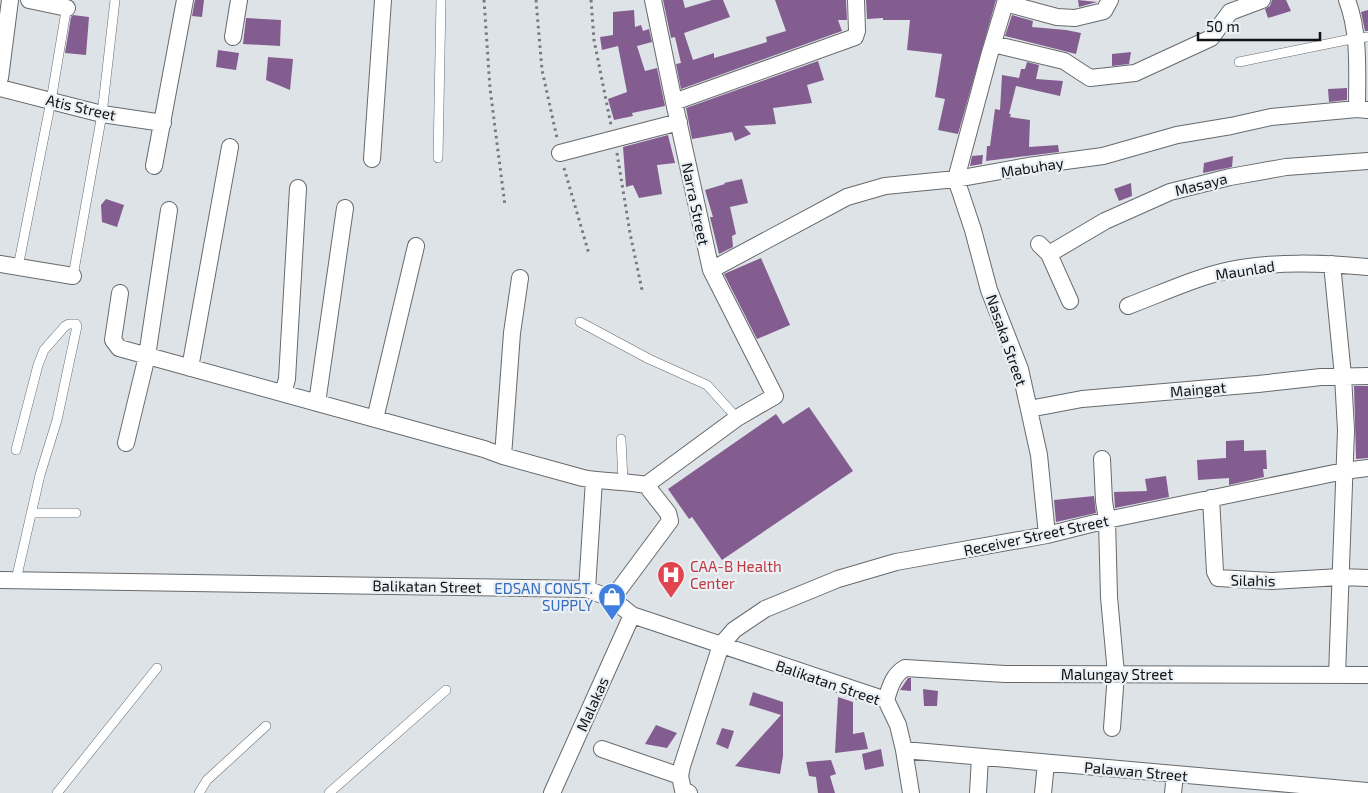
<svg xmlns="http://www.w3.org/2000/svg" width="1368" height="793" viewBox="0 0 1368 793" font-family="'Exo 2',sans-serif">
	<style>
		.building { fill: #845d90 }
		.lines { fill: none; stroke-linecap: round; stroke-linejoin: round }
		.service-casing { stroke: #666a6d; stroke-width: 10 }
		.minor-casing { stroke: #666a6d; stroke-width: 18 }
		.path { stroke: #777a7d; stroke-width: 3; stroke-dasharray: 2.5 4; stroke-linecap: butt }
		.service { stroke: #fff; stroke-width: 9 }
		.minor { stroke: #fff; stroke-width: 16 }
		.labels { text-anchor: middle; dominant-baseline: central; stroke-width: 4.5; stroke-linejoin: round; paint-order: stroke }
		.street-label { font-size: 15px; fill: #111214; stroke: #ebf0f4 }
		.health-label { font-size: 15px; fill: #be3a42; stroke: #ebf0f4; text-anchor: start }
		.shop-label { font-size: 15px; fill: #366cbe; stroke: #ebf0f4; text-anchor: end }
	</style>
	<rect width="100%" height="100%" fill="#dee3e7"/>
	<path class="building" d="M 195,0 L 204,0 L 202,17 L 192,16 Z
		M 663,0 L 683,0 L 685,8 L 712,0 L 723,0 L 730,17 L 684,33 L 693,60 L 714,53 L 714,58 L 767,42 L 766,37 L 786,31 L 775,0 L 846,0 L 847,20 L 838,20 L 842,31 L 681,89 L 676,64 L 681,63 L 675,37 L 671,38 Z
		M 866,0 L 996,0 L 958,134 L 938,130 L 945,99 L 935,97 L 942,54 L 907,50 L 910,20 L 883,20 L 883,18 L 867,19 Z
		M 1078,0 L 1097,2 L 1079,7 Z
		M 1272,0 L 1286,0 L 1291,11 L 1268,18 L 1265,9 L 1270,6 Z
		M 634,10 L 635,27 L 641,25 L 643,31 L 649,29 L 652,42 L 637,46 L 645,71 L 657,68 L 665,106 L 632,113 L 633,116 L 614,120 L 608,99 L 627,92 L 618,46 L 602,50 L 600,37 L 613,35 L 613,12 Z
		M 1368,10 L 1368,31 L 1365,31 L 1361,12 Z
		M 73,15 L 89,17 L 86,55 L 65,53 L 71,17 Z
		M 1012,15 L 1033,21 L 1032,27 L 1066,30 L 1081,33 L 1076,54 L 1005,36 Z
		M 246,18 L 281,20 L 280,46 L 243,44 Z
		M 218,50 L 239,53 L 236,70 L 216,67 Z
		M 1131,52 L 1129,64 L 1112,66 L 1112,54 Z
		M 268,57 L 293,59 L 290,90 L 266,80 Z
		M 818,61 L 824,80 L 807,85 L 812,103 L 773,108 L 776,124 L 744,126 L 751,134 L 735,141 L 732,132 L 692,139 L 686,108 Z
		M 1027,62 L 1039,65 L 1036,79 L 1063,81 L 1060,96 L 1016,86 L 1009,114 L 1011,114 L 1010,117 L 1030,120 L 1029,147 L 1058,145 L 1059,152 L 986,161 L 987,146 L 990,146 L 995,109 L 1000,110 L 1002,75 L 1019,78 L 1021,69 L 1025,69 Z
		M 1347,88 L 1347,100 L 1329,102 L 1328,89 Z
		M 668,135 L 675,163 L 657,165 L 662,194 L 639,198 L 633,185 L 626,187 L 623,147 Z
		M 983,155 L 982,164 L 970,166 L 972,156 Z
		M 1233,156 L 1232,167 L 1203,173 L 1204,163 Z
		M 742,179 L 748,203 L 730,207 L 736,234 L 732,236 L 733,247 L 719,254 L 710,217 L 713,217 L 705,190 L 725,184 L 724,183 Z
		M 1131,183 L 1132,196 L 1119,201 L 1114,189 Z
		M 106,199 L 124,205 L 117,227 L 102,222 L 101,205 Z
		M 761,258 L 790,325 L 757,339 L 724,274 Z
		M 1354,386 L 1368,386 L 1368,458 L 1356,459 Z
		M 809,407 L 853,471 L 722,560 L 692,517 L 689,519 L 668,489 L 776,414 L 783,424 Z
		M 1244,440 L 1244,451 L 1266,450 L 1267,469 L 1263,469 L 1264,477 L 1229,485 L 1229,478 L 1198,480 L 1197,460 L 1226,458 L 1226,441 Z
		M 1166,476 L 1169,497 L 1115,508 L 1114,492 L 1147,491 L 1145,479 Z
		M 1094,496 L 1096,513 L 1056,522 L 1054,500 Z
		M 908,678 L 911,678 L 911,691 L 900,690 Z
		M 923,689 L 938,691 L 937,706 L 924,706 Z
		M 753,692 L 783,702 L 783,756 L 780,774 L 735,766 L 781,715 L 749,705 Z
		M 838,697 L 853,702 L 853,734 L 864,732 L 868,749 L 835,753 Z
		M 656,725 L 677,733 L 667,748 L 645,744 Z
		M 722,728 L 734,731 L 728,749 L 716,744 Z
		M 881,749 L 884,766 L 865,770 L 862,754 Z
		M 831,760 L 836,774 L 830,776 L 835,793 L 818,793 L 816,777 L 809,776 L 806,762 Z"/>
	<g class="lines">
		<defs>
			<path id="service" d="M 1239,62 L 1356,38 L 1368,37
				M 438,158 L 441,0
				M 18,267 L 51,101 L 67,5
				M 73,276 L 102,114 L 115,0
				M 580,322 L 649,359 L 707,385 L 737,418
				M 621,439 L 623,481
				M 16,450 L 38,365 L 44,350 L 65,326 L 69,324 L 76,324 L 77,326 L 57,420 L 40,475 L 16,580
				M 31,513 L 76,513
				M 57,793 L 157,668
				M 199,793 L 207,780 L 266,726
				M 329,793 L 446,690"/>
			<path id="minor" d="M 29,0 L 67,8
				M 1006,0 L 989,56 L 956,179 L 973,230 L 989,290 L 1020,369 L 1039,455 L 1047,535
				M 1347,0 C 1360,34 1357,73 1357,109
				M 1005,3 L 1057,17 L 1075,18 L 1104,11 L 1110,0
				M 233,37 L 239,0
				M 993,44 L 1064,61 L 1090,78 L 1135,73 L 1211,38 L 1230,12 L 1262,0
				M 0,78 L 10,0
				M 0,88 L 102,114 L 163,123
				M 674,102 L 855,37 L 857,31 L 856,0
				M 560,153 L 679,122
				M 372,159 L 383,0
				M 154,166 L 185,0
				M 1039,244 L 1049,254 L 1070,301
				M 1049,254 L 1105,221 L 1170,192 L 1230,177 L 1286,167 L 1368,161
				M 0,264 L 73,276
				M 1332,264 L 1343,376 L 1346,430 L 1337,675
				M 711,270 L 847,197 L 885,186 L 956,179 L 1028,166 L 1103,156 L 1177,135 L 1231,126 L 1271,117 L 1357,109 L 1368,110
				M 120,293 L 113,340 L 119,348 L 484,449 L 503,456 L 583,478 C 604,482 625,481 646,485 L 668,513 L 670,521 L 612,599
				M 1128,306 C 1160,294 1196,277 1230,270 C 1275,261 1322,263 1368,267
				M 190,368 L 230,147
				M 283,393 L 287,379 L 298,188
				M 317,403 L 345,208
				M 1029,409 L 1082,399 L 1258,384 L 1321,377 L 1368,376
				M 375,419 L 416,246
				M 126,443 L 147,356 L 169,210
				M 503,456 L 512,333 L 520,278
				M 1102,459 L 1104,501 L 1107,520 L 1109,597 L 1116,674 L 1112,728
				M 646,485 L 737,418 L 775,396 L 711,270 L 674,102 L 653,0
				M 1211,498 L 1215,572 L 1218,578 L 1272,581 L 1340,577 L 1368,578
				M 0,580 L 587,589 L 612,599 L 632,615 L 886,700 L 898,725 L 904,750 L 911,793
				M 587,589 L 594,480
				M 886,700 C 890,687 893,675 905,668 L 1005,674 L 1368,675
				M 602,749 L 680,776
				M 904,750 L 1368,791
				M 552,793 L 632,615
				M 689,793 L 683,790 L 680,776 L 682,766 L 721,645 L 734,630 L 765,609 L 838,579 L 896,562 L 1047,535 L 1107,520 L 1344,471 L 1368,468
				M 978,793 L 980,757
				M 1043,793 L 1046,763
				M 1173,793 L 1175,774"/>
		</defs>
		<use href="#service" class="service-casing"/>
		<use href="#minor" class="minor-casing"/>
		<path class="path" d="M 484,0 L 490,88 L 505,206
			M 536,0 L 542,70 L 557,138
			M 591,0 L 594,40 L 611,125
			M 617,153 L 630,233 L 642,290
			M 564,168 L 589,254"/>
		<use href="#service" class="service"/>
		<use href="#minor" class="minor"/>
	</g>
	<defs>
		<symbol id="hospital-pin" viewBox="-11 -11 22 30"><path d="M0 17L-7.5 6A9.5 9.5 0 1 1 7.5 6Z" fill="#e0444e" stroke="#ebf0f4"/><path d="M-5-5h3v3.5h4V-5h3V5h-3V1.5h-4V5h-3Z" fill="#fff"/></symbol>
		<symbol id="shop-pin" viewBox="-11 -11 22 30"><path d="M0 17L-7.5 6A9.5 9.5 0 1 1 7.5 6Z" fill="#3f7fe0" stroke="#ebf0f4"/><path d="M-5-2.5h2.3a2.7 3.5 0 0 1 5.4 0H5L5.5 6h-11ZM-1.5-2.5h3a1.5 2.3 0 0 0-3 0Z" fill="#fff"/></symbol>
	</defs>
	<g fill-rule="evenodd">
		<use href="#hospital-pin" x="655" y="559" width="32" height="43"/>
		<use href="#shop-pin" x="596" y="581" width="32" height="43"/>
	</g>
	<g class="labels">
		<g class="street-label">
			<text transform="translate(81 107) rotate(13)">Atis Street</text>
			<text transform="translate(1032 167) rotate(-9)">Mabuhay</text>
			<text transform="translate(1201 184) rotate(-14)">Masaya</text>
			<text transform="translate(696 204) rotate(78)">Narra Street</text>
			<text transform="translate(1245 270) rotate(-9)">Maunlad</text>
			<text transform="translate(1007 340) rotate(71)">Nasaka Street</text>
			<text transform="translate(1198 389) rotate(-5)">Maingat</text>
			<text transform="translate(1036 535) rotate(-12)">Receiver Street Street</text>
			<text transform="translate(1253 580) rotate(1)">Silahis</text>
			<text transform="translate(427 586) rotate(1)">Balikatan Street</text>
			<text x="1117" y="674">Malungay Street</text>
			<text transform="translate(828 682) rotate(19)">Balikatan Street</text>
			<text transform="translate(592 704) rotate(-66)">Malakas</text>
			<text transform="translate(1136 771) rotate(5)">Palawan Street</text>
		</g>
		<g class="health-label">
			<text x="690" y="566">CAA-B Health<tspan x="690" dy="17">Center</tspan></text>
		</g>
		<g class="shop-label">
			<text x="593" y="588">EDSAN CONST.<tspan x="593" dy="17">SUPPLY</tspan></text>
		</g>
	</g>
	<path d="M1198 32v8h122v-8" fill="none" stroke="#111214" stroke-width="2.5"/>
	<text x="1206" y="32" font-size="15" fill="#111214" stroke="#ebf0f4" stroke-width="4" paint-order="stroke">50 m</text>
</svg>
